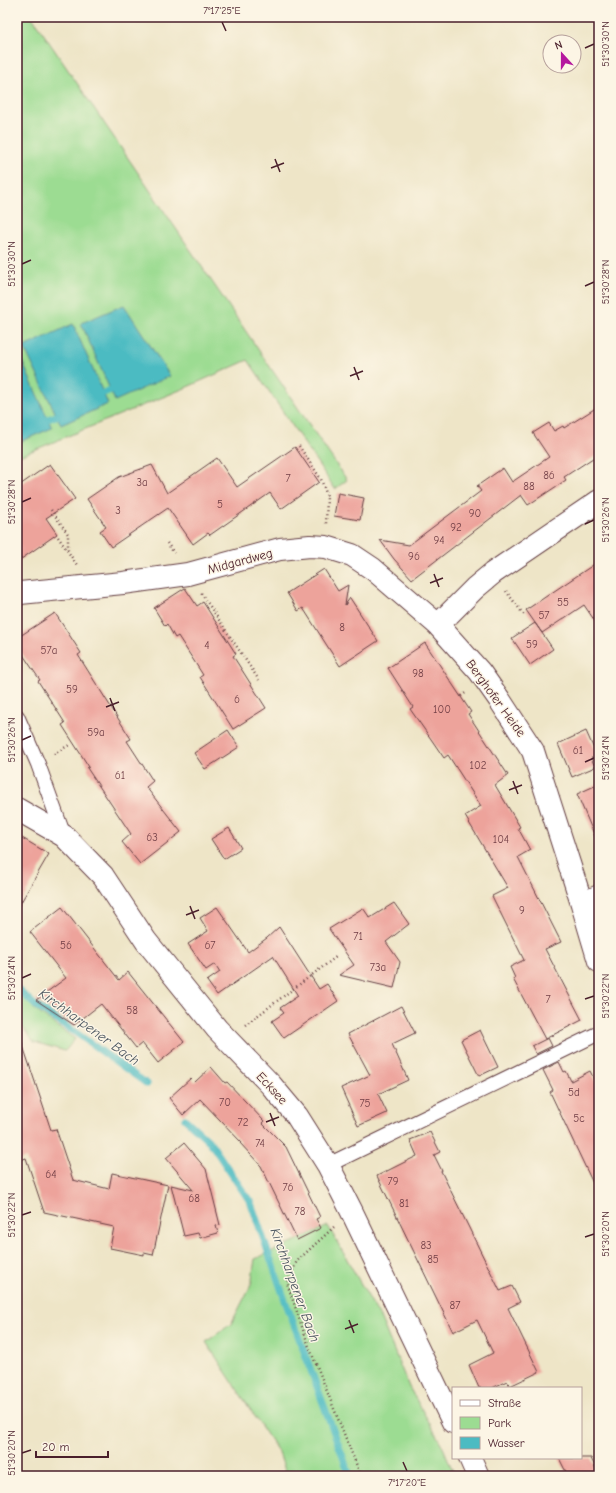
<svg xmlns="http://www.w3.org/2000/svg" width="616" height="1493" viewBox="0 0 616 1493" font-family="'Comic Neue',sans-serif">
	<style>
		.green { fill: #9cdc92; stroke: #737e5e }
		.water { fill: #4cbbc2; stroke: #4b6d76 }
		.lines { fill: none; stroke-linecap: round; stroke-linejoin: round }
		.stream { stroke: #4cbbc2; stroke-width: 7 }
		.building { fill: #eda39b }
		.service-casing { stroke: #633d42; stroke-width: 16 }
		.minor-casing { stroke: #633d42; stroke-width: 24 }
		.path { stroke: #633d42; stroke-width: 2.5; stroke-dasharray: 1 3; stroke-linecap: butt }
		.service { stroke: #fff; stroke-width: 14 }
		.minor { stroke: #fff; stroke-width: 22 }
		.ticks { fill: none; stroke: #4a1f2b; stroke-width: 1.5 }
		.labels { text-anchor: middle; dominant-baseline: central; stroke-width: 3; stroke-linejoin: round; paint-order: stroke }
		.number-label { font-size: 11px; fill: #734047 }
		.street-label { font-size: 13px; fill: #4a1f2b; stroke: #fcf5e5 }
		.water-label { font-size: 14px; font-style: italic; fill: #4b5660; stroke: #fcf5e5 }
		.neatline { fill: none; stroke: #4a1f2b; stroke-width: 1.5 }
		.ticks-label { font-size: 10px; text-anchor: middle; fill: #4a1f2b }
	</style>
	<rect width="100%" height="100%" fill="#fcf5e5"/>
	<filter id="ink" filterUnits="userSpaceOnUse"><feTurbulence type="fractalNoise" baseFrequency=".025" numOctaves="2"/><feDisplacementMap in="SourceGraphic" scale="8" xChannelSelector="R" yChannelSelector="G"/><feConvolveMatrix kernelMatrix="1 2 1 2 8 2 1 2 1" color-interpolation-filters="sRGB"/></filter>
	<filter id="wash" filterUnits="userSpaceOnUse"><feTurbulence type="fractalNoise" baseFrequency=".012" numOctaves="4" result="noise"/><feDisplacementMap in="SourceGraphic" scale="16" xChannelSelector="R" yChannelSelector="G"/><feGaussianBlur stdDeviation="0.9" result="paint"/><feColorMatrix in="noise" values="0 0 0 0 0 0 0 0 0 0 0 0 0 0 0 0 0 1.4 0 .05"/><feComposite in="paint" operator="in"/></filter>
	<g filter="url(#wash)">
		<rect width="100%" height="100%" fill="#eee5c7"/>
		<path class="green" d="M 17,17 L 32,17 L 347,480 L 335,489 L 248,360 L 185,388 L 17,457 Z
			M 17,986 L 35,1010 L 75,1039 L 65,1051 L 34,1042 L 17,1020 Z
			M 328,1226 L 381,1319 L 409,1387 L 442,1445 L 455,1476 L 287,1476 L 279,1453 L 206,1342 L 231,1324 L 251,1285 L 255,1259 Z"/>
		<path class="water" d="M 124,305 L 170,376 L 115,401 L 81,323 Z
			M 73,324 L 108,404 L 61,425 L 24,347 Z
			M 17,350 L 52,428 L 17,443 Z"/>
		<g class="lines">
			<path class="stream" d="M 94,397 L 118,387
				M 40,422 L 64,413
				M 17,989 L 36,1006 L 79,1035 L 147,1084
				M 185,1119 L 210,1142 L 251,1203 L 286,1303 L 350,1476"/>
		</g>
		<g id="blocks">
			<path class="building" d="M 599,406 L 599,454 L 564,477 L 566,480 L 528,505 L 521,495 L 412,579 L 394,559 L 380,540 L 409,545 L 481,491 L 477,486 L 503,468 L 512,482 L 549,457 L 533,433 L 549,423 L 554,431 L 563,426 L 564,428 Z
				M 295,447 L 319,482 L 281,509 L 270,493 L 210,535 L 208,533 L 193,544 L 168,508 L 111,547 L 100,531 L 106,527 L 87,499 L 119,477 L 152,465 L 167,493 L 217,458 L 237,487 Z
				M 50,464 L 75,499 L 46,518 L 57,534 L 17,562 L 17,487 Z
				M 338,493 L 364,498 L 360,520 L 334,516 Z
				M 599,561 L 599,627 L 584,605 L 542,633 L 526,610 Z
				M 324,569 L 338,591 L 348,585 L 345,605 L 350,598 L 378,641 L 340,666 L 303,608 L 298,611 L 287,593 Z
				M 185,588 L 197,606 L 203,602 L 236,654 L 233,656 L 266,708 L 233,729 L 200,677 L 203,675 L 178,636 L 175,638 L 167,624 L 165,626 L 154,608 Z
				M 55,613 L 81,653 L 78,655 L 131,739 L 127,741 L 153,781 L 146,787 L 181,832 L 140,864 L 122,842 L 131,834 L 87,768 L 89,767 L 62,725 L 65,723 L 38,681 L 40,680 L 17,646 L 17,638 Z
				M 535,623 L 553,649 L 530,665 L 512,638 Z
				M 425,643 L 471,712 L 468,714 L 508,775 L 495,785 L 520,827 L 518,828 L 530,850 L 518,857 L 561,942 L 545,949 L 582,1020 L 545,1039 L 513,979 L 515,978 L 510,967 L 524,960 L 492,896 L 508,888 L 465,816 L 481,806 L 448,755 L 444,758 L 431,739 L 410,709 L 413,707 L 388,668 Z
				M 228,730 L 239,747 L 205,769 L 194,753 Z
				M 586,731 L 597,756 L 591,758 L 595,767 L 572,777 L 558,744 Z
				M 599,784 L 599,846 L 577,794 Z
				M 229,828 L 241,848 L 224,859 L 211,839 Z
				M 17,835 L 49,854 L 17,909 Z
				M 394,903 L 409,924 L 386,942 L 400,962 L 394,988 L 339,975 L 354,965 L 329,929 L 363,908 L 370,918 Z
				M 62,907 L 119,980 L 128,972 L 184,1042 L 158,1063 L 142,1043 L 136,1048 L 101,1004 L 74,1025 L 36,1000 L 66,978 L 30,932 Z
				M 217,907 L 248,952 L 267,938 L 279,927 L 319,989 L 327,984 L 338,1001 L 284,1038 L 272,1021 L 284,1013 L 280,1008 L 298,996 L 273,956 L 217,995 L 207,981 L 220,972 L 215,964 L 206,970 L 188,944 L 208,931 L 200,918 Z
				M 401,1006 L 415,1033 L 392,1044 L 408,1080 L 378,1094 L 387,1113 L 358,1126 L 341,1088 L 370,1075 L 348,1034 Z
				M 480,1030 L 498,1067 L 479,1076 L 461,1040 Z
				M 548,1038 L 552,1046 L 536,1054 L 532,1046 Z
				M 21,1040 L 51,1130 L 56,1129 L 73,1180 L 109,1189 L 112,1173 L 168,1185 L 153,1255 L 144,1253 L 144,1255 L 110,1248 L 114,1227 L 44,1212 L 26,1158 L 17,1161 L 17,1041 Z
				M 559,1062 L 564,1072 L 566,1071 L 571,1081 L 590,1071 L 599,1089 L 599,1196 L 550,1092 L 553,1090 L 543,1070 Z
				M 211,1067 L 225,1083 L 227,1082 L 245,1101 L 264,1121 L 262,1123 L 286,1147 L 320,1217 L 316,1219 L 321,1228 L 297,1240 L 261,1166 L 240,1143 L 241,1142 L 200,1099 L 183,1115 L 169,1098 L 191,1078 L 195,1082 Z
				M 430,1132 L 440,1152 L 434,1155 L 442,1171 L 441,1171 L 500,1291 L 512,1286 L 520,1302 L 508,1308 L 539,1372 L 510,1386 L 507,1381 L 492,1388 L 479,1388 L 469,1365 L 493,1353 L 477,1320 L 453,1332 L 377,1176 L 417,1156 L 410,1140 Z
				M 184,1143 L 206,1169 L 220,1225 L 216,1226 L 218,1233 L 200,1238 L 198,1233 L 184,1236 L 171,1185 L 193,1190 L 166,1158 Z
				M 559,1458 L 591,1458 L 599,1476 L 568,1476 Z"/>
		</g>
	</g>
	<g filter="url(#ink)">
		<use href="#blocks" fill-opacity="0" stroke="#633d42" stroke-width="1"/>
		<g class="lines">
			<defs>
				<path id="service" d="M 17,716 L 38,764 L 64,836
					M 328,1165 L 599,1033"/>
				<path id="minor" d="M 17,595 L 20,593 L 123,583 L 188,574 L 280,549 L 310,546 L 326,547 L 352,555 L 373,569 L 438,625 L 480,672 L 499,699 L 533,751 L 582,904
					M 438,625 L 475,588 L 493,573 L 599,501
					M 17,809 L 64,836 L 103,876 L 146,941 L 217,1029 L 271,1085 L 297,1116 L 328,1165 L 351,1210 L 453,1422
					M 599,896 L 582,904 L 599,961
					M 470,1458 L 478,1476"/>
			</defs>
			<use href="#service" class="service-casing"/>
			<use href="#minor" class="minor-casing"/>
			<path class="path" d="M 299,446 L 321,479 L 327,496 L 326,524
				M 51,510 L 68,534 L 68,552
				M 58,537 L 77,565
				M 167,543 L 174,553
				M 506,591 L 524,615
				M 201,593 L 259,680
				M 461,696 L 467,692
				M 54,754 L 71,744
				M 245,1025 L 336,957
				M 334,1227 L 297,1261 L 287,1283 L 308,1344 L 361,1476"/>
			<use href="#service" class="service"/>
			<use href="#minor" class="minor"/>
		</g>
	</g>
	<path class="ticks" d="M 222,22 L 226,31M 585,48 L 594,44M 275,159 L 280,172M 271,168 L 284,163M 22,264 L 31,260M 585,286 L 594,282M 354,367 L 359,380M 350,376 L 363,371M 22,502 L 31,498M 585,524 L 594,520M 434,574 L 439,587M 430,583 L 443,578M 110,698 L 115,711M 106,707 L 119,702M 22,740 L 31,736M 585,762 L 594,758M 513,781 L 518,794M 509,790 L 522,785M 190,906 L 195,919M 186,915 L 199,910M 22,978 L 31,974M 585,999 L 594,996M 270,1113 L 275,1126M 266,1122 L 279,1117M 22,1215 L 31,1212M 585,1237 L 594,1234M 349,1320 L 354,1333M 345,1329 L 358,1324M 22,1453 L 31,1450M 403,1462 L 407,1471"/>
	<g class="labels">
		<g class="number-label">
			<text x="549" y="475">86</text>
			<text x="288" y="478">7</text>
			<text x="142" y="482">3a</text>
			<text x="529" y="486">88</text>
			<text x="220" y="504">5</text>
			<text x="118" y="510">3</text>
			<text x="475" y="513">90</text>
			<text x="456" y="527">92</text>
			<text x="439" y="540">94</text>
			<text x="414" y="556">96</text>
			<text x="563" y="602">55</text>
			<text x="544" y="615">57</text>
			<text x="342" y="627">8</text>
			<text x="532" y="644">59</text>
			<text x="207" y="645">4</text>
			<text x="49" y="650">57a</text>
			<text x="418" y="673">98</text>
			<text x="72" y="689">59</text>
			<text x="237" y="699">6</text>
			<text x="442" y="709">100</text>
			<text x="96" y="732">59a</text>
			<text x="578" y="750">61</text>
			<text x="478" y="765">102</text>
			<text x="120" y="775">61</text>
			<text x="152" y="837">63</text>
			<text x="501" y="839">104</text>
			<text x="522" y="910">9</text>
			<text x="358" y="936">71</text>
			<text x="66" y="945">56</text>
			<text x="210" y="945">67</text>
			<text x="378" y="967">73a</text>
			<text x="548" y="999">7</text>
			<text x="132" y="1010">58</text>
			<text x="574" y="1092">5d</text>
			<text x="225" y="1102">70</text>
			<text x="365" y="1103">75</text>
			<text x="579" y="1118">5c</text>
			<text x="243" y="1122">72</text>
			<text x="260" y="1143">74</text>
			<text x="51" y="1174">64</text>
			<text x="393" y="1181">79</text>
			<text x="288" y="1187">76</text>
			<text x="194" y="1198">68</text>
			<text x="404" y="1203">81</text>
			<text x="300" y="1211">78</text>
			<text x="426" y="1245">83</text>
			<text x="433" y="1259">85</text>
			<text x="455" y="1305">87</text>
		</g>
		<g class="street-label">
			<text transform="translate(240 561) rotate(-15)">Midgardweg</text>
			<text transform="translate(496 698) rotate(54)">Berghofer Heide</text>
			<text transform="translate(272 1088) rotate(47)">Ecksee</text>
		</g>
		<g class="water-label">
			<text transform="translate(89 1027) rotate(36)">Kirchharpener Bach</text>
			<text transform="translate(295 1285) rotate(70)">Kirchharpener Bach</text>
		</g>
	</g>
	<rect width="616" height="1493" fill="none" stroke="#fcf5e5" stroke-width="44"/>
	<rect x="452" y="1387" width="130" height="72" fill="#fcf5e5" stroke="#b59f9b"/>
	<rect x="460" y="1400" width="20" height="6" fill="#ffffff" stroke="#b59f9b"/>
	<text x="488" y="1407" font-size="12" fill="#4a1f2b">Straße</text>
	<rect x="460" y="1417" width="20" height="12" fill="#9cdc92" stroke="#b59f9b"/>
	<text x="488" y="1427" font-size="12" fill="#4a1f2b">Park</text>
	<rect x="460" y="1437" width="20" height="12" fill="#4cbbc2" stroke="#b59f9b"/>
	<text x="488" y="1447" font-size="12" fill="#4a1f2b">Wasser</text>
	<g transform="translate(562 54) rotate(339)"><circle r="19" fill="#fcf5e5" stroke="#b59f9b"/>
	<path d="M0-3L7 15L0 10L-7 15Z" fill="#b5179e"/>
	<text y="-6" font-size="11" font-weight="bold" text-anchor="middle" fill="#4a1f2b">N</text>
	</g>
	<path d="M36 1451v6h72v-6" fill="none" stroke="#4a1f2b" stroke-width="2"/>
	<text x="42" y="1451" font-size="12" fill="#4a1f2b" stroke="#fcf5e5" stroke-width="3" paint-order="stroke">20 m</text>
	<rect x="22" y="22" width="572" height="1449" class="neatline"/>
	<g class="ticks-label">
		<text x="222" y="14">7°17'25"E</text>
		<text transform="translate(605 44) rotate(-90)" y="4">51°30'30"N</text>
		<text transform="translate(11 264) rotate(-90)" y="4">51°30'30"N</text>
		<text transform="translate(605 282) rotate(-90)" y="4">51°30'28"N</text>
		<text transform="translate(11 502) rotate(-90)" y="4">51°30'28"N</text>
		<text transform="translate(605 520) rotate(-90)" y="4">51°30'26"N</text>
		<text transform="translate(11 740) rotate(-90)" y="4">51°30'26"N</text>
		<text transform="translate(605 758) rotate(-90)" y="4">51°30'24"N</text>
		<text transform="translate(11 978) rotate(-90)" y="4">51°30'24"N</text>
		<text transform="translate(605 996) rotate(-90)" y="4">51°30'22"N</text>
		<text transform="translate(11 1215) rotate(-90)" y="4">51°30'22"N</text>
		<text transform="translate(605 1234) rotate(-90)" y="4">51°30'20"N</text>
		<text transform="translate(11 1453) rotate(-90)" y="4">51°30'20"N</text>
		<text x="407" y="1486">7°17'20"E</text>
	</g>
</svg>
